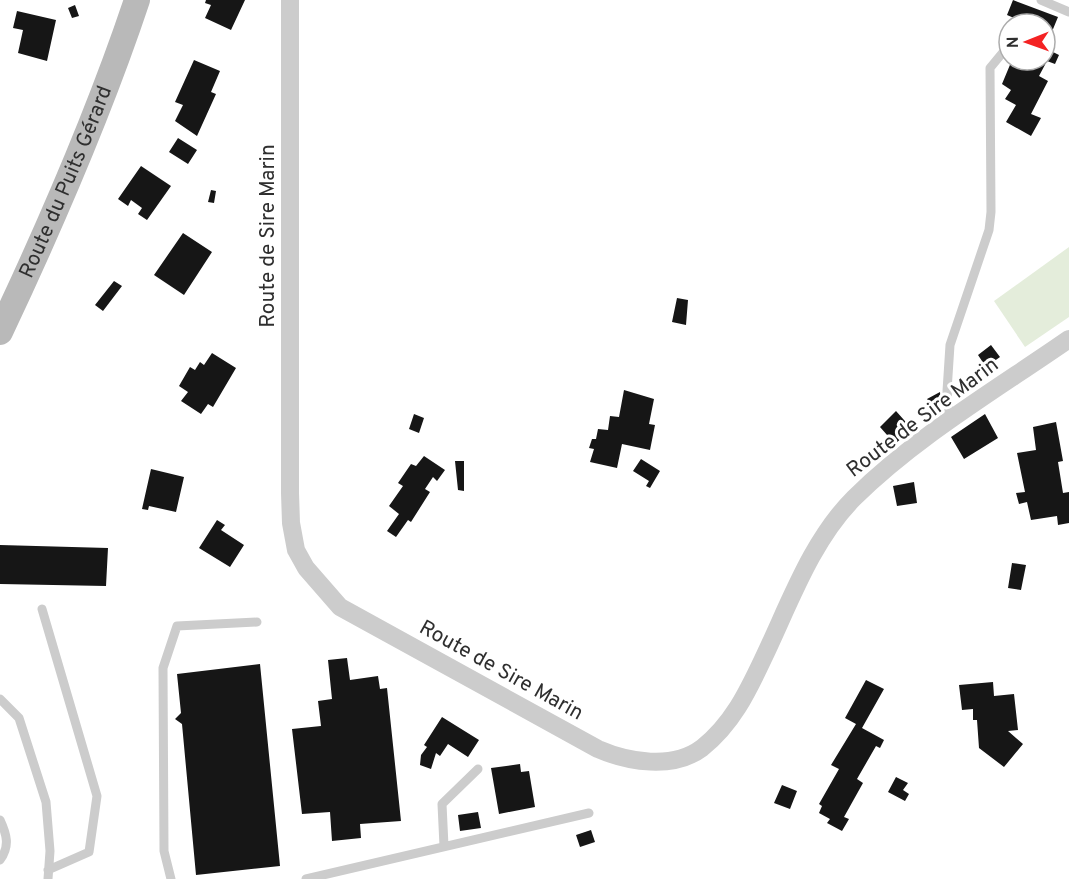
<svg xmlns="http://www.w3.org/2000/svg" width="1069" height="879" viewBox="0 0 1069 879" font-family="Overpass,sans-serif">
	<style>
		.green { fill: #e4eddb }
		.building { fill: #161616 }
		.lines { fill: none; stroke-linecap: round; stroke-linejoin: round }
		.lane { stroke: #ccc; stroke-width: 9 }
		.street { stroke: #ccc; stroke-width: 18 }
		.secondary { stroke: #b9b9b9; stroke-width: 26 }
		.labels { text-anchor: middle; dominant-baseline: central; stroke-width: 6; stroke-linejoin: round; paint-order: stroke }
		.street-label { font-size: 21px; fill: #2f2f2f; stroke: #fff }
	</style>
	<rect width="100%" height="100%" fill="#fff"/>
	<path class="green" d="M 1069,247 L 1069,317 L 1025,347 L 994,301 Z"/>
	<path class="building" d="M 206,0 L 245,0 L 231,30 L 205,18 L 211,5 L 205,3 Z
		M 1013,0 L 1058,17 L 1051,34 L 1045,31 L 1045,24 L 1028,24 L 1007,15 Z
		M 75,5 L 79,16 L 72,18 L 68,8 Z
		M 17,11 L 56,20 L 47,61 L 18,53 L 23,30 L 13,28 Z
		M 1045,48 L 1059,55 L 1055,64 L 1047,61 L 1039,76 L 1048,81 L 1031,114 L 1041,118 L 1031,136 L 1006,122 L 1016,105 L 1005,99 L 1011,90 L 1002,84 L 1012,60 L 1045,60 Z
		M 194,60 L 220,71 L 211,92 L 216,94 L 197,136 L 175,121 L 183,105 L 175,102 Z
		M 178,138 L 197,150 L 188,164 L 169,152 Z
		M 141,166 L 171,186 L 147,220 L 138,214 L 142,208 L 131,200 L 128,206 L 118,199 Z
		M 211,190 L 216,191 L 214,203 L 208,202 Z
		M 183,233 L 212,252 L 184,295 L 154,275 Z
		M 114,281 L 122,286 L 103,311 L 95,305 Z
		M 677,298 L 688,300 L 686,325 L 672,322 Z
		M 991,345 L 1000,357 L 986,367 L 978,355 Z
		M 212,353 L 236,368 L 213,407 L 208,404 L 201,414 L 181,401 L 188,392 L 179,386 L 190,367 L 195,370 L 200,362 L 204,365 Z
		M 624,390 L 654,399 L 649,424 L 655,425 L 650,450 L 622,444 L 617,468 L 590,462 L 594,449 L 589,448 L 592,439 L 596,439 L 598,429 L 608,430 L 610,416 L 619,417 Z
		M 940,392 L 941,405 L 935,414 L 927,399 Z
		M 896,411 L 912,429 L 895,444 L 880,427 Z
		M 414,414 L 424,418 L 419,433 L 409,429 Z
		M 985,414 L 998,438 L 964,459 L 951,437 Z
		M 1056,422 L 1063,461 L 1058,462 L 1063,493 L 1069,492 L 1069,523 L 1058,525 L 1057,516 L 1031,520 L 1027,502 L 1019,504 L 1016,493 L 1025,492 L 1017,453 L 1036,450 L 1033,427 Z
		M 424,456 L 445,470 L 437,481 L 433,477 L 425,489 L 430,492 L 411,522 L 408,520 L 396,537 L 387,531 L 399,514 L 389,506 L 403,486 L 398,483 L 411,464 L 416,466 Z
		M 641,459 L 660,471 L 650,488 L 646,486 L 649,481 L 633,471 Z
		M 455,461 L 464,461 L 464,491 L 458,490 Z
		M 151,469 L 184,477 L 176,512 L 149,506 L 148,510 L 142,509 Z
		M 914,482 L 917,503 L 897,506 L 893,486 Z
		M 217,520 L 225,525 L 221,530 L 244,545 L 230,567 L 199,548 Z
		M 0,545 L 108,548 L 106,586 L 0,584 Z
		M 1012,563 L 1026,565 L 1021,590 L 1008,588 Z
		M 347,658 L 350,680 L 378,676 L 380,689 L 387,688 L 401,821 L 360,824 L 361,838 L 332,841 L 330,812 L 302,814 L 292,729 L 321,726 L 318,701 L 332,699 L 328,660 Z
		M 260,664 L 280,866 L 196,875 L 182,724 L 175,719 L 181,713 L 177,674 Z
		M 866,680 L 884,689 L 862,728 L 884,740 L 880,748 L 876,746 L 857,779 L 863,783 L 844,817 L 849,819 L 842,831 L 827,823 L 830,819 L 819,813 L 822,806 L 819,804 L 839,769 L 831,765 L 856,724 L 845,718 Z
		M 993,682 L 994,696 L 1014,694 L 1018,730 L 1008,731 L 1023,744 L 1004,767 L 979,748 L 977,720 L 973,720 L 973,709 L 962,710 L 959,685 Z
		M 442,717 L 479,740 L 468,757 L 448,744 L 440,756 L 436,753 L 431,769 L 420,765 L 421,755 L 427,747 L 424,745 Z
		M 520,764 L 521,772 L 529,771 L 535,807 L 499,814 L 491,768 Z
		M 896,777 L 908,783 L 903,790 L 909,794 L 905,801 L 888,792 Z
		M 782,785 L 797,791 L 790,809 L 774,803 Z
		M 478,812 L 481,828 L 460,831 L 458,815 Z
		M 591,830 L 595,842 L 580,847 L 576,835 Z"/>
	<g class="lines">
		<path class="lane" d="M 1041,0 L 1069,12
			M 950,422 L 947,391 L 950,345 L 989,230 L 991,212 L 990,68 L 1009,45
			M 42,609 L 97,796 L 89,852 L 48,870
			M 0,699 L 19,718 L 46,802 L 50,851 L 48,879
			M 0,820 C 7,835 10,846 0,860
			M 444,846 L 442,804 L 478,769
			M 171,879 L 164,851 L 163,668 L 177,626 L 257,622
			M 306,879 L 589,813"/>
		<path class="street" d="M 290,0 L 290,493 L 291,523 L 296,550 L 306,568 L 340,607 L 598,749 C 628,762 673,770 702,748 C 732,724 747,693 763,659 C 789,605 811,541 854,498 C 917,436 997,389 1069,339"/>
		<path class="secondary" id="s1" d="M 0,332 C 51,224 99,114 137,0"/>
	</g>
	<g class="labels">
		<g class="street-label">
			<text stroke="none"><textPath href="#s1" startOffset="164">Route du Puits Gérard</textPath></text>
			<text transform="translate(268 236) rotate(-90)">Route de Sire Marin</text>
			<text transform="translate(923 418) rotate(-37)">Route de Sire Marin</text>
			<text transform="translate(501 671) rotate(29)">Route de Sire Marin</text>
		</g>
	</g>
	<g transform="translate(1027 42) rotate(269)"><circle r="28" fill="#ffffff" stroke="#acacac" stroke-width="1.5"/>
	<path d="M0-4.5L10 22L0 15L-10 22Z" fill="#f42223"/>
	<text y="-9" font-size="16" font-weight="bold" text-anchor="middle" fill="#2f2f2f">N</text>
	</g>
</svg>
